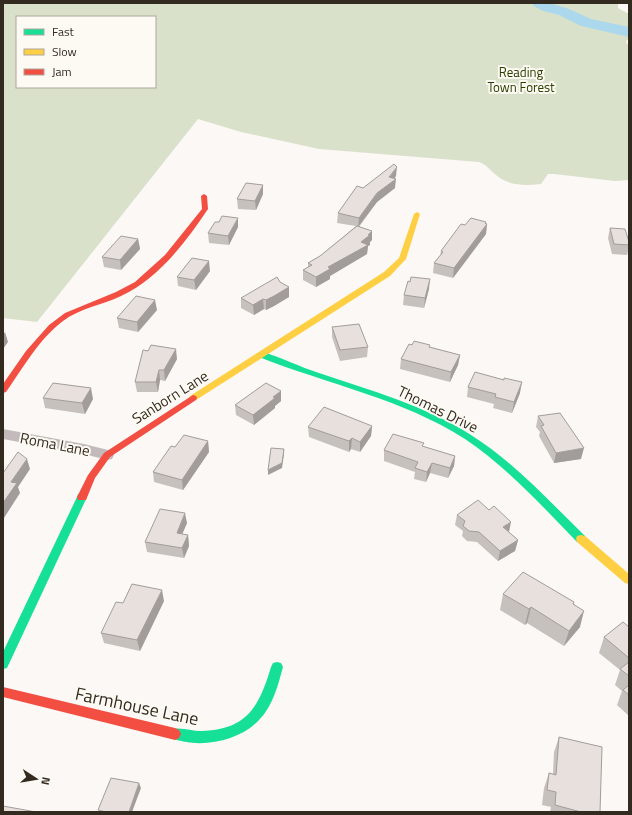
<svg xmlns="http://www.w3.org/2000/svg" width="632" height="815" viewBox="0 0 632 815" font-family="'Titillium Web',sans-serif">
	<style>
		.green { fill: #d9e1cb; fill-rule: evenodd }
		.water { fill: #acd8ee }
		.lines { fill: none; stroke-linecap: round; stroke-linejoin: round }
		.river { fill: #acd8ee; fill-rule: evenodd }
		.street { fill: #c3babb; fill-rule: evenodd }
		.fast { fill: #16e098; fill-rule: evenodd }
		.slow { fill: #ffcf43; fill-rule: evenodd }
		.jam { fill: #f24e42; fill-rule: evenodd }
		.wall { fill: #c7c1bd }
		.shaded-wall { fill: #a29d9a }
		.building { fill: #e7e0dc; stroke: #a29d9a }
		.labels { text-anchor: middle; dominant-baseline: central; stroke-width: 4; stroke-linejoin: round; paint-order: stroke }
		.far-park-label { font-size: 13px; fill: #2b3f00; stroke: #fdf9f3 }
		.street-label { font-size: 15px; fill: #332b1f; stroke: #fdf9f3 }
		.near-street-label { font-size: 18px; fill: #332b1f; stroke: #fdf9f3 }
	</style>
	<rect width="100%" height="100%" fill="#fbf8f5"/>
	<path class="green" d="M 3,3 L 539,3 L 548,8 L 564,12 L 586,23 L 629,32 L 629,39 L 626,41 L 627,44 L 629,45 L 629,180 L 615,181 L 554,174 L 548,174 L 541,184 C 525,186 509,186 496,175 C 490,170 486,164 479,162 L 319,149 L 241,132 L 198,119 L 37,322 L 3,318 ZM 17,17 L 155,17 L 155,87 L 17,87 Z
		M 547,3 L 618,3 L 618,8 L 629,14 L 629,29 L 620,26 L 593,22 L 571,11 Z"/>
	<path class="water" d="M 539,3 L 547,3 L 563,8 L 593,22 L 620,26 L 629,29 L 629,32 L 586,23 L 564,12 L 548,8 Z"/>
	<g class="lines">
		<path class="river" d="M 532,3 L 550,3 L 569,9 L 591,19 L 629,27 L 629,37 L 581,26 L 559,15 L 543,11 L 534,6 Z"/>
		<path class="street" d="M 3,429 L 84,444 L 112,451 L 114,455 L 112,459 L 107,460 L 84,454 L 3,439 Z"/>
		<path class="fast" d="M 262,352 C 281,357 300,367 319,373 C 371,391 425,405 471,435 C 514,462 549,501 585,536 L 586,539 L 585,542 L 581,543 L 577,542 C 542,506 507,467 465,439 C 403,399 327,384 259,357 L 258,355 Z
			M 82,493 L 86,494 L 87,497 L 7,668 L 3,669 L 3,652 L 77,497 L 78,494 Z
			M 277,662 L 281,663 L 283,667 C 278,685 273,706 259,720 C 239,742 198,749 171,738 L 169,734 L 171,730 C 179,726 191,731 201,731 C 247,730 259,707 271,667 L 273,663 Z"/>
		<path class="slow" d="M 417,212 L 420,214 L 406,259 L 390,276 L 196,400 L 190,400 L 189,398 L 190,396 L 384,272 L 399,258 L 414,214 Z
			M 581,535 L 585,536 L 629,574 L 629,584 L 625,583 L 577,542 L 576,539 L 577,536 Z"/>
		<path class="jam" d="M 204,194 L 207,196 L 208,209 C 186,242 158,279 121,296 C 102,305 80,308 63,321 C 39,339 23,368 6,392 L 3,393 L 3,384 L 26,351 L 49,325 L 65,313 L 116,292 L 135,282 L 165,255 L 198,214 L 202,209 L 201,196 Z
			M 193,395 L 196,396 L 197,398 L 196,400 L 110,457 L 95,478 L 86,500 L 78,500 L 77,497 L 88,475 L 104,453 Z
			M 3,687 L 175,728 L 179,730 L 181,734 L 179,738 L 175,740 L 3,697 Z"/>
	</g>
	<path class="wall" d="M 396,176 L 394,179 L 395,188 L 377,202 L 359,227 L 372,240 L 370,242 L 370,245 L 368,246 L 367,254 L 330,276 L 330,279 L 316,287 L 303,280 L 303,270 L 308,267 L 308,263 L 320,256 L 356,226 L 337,223 L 338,213 L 363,188 Z
		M 263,194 L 256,210 L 238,209 L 237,199 Z
		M 485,224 L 487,224 L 486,234 L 453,278 L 433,273 L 434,263 L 440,256 L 441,251 L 465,225 Z
		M 238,227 L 229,245 L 209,243 L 208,233 Z
		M 610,228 L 629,242 L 629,248 L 627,255 L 612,254 L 608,238 Z
		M 138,239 L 140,249 L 121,270 L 104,267 L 102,257 Z
		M 210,271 L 196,290 L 178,286 L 177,277 Z
		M 429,289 L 424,308 L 403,305 L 404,295 Z
		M 289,297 L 274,306 L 266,310 L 264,309 L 254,315 L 241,308 L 241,298 Z
		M 157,310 L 138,332 L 119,328 L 117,318 Z
		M 332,327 L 368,347 L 367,357 L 340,361 L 332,337 Z
		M 430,347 L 460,355 L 458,365 L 450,382 L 400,369 L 401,359 Z
		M 177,359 L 165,381 L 160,380 L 158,392 L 137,392 L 135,382 Z
		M 504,380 L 520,393 L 512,413 L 493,408 L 494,404 L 467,397 L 468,387 Z
		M 43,398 L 93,399 L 85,414 L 45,408 Z
		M 281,401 L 275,406 L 275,408 L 254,425 L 236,415 L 235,405 Z
		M 538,416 L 581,459 L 554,463 L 539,436 L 540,432 L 536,427 Z
		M 372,426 L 371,436 L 360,452 L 351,449 L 349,452 L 309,437 L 308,427 Z
		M 208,441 L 209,452 L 183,490 L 154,482 L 153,472 L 175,447 Z
		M 424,447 L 455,456 L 454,466 L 448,478 L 430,473 L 426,482 L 414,479 L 415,472 L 384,461 L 384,450 Z
		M 489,510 L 509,532 L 518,540 L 515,551 L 498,561 L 477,542 L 467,541 L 462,536 L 463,531 L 455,525 L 457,515 Z
		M 187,523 L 182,534 L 188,535 L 189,546 L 184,558 L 147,552 L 145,542 Z
		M 503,594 L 574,604 L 580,627 L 564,646 L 527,623 L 525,625 L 500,610 Z
		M 164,601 L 140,651 L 104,643 L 101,633 Z
		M 629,627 L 629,716 L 617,705 L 622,691 L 615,685 L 620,670 L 599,653 L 604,637 Z
		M 559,737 L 600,812 L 550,812 L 551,807 L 542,805 L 544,788 L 549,773 L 553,774 L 554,752 Z"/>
	<path class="shaded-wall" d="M 397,167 L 396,176 L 392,182 L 396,179 L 395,188 L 377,202 L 358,227 L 359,218 Z
		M 263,185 L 263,194 L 256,210 L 255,201 Z
		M 238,218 L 238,227 L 229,245 L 228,236 Z
		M 486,222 L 485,227 L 487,224 L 486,234 L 453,278 L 454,268 Z
		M 372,231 L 372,240 L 370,242 L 370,245 L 368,246 L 367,254 L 330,276 L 330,279 L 316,287 L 316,277 L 361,242 Z
		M 138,239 L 140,249 L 121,270 L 120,260 Z
		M 209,261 L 210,271 L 196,290 L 194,280 Z
		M 430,279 L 429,289 L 424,308 L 425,298 Z
		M 289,287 L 289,297 L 274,306 L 266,310 L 266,300 Z
		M 263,299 L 264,309 L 254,315 L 253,305 Z
		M 155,300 L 157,310 L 138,332 L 137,322 Z
		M 5,332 L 8,342 L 3,349 L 3,335 Z
		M 176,349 L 177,359 L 165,381 L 164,370 Z
		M 460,355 L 458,365 L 450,382 L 451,372 Z
		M 159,370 L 160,380 L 158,392 L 156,382 Z
		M 522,382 L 520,393 L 512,413 L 514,402 Z
		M 91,388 L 93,399 L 85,414 L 82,403 Z
		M 281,391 L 281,401 L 275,406 L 275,408 L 254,425 L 253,415 L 273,397 Z
		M 372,426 L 371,436 L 360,452 L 360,442 Z
		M 352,438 L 351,449 L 349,452 L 349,441 Z
		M 208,441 L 209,452 L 183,490 L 182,480 Z
		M 584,448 L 581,459 L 554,463 L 556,453 Z
		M 284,449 L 284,454 L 282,468 L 268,475 L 268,470 Z
		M 455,456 L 454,466 L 448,478 L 450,468 Z
		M 27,459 L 30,469 L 18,487 L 20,493 L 4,518 L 3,514 L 3,503 L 11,482 Z
		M 432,463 L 430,473 L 426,482 L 427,472 Z
		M 185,513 L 187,523 L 178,544 L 177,533 Z
		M 511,522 L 509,532 L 503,527 Z
		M 188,535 L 189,546 L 184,558 L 182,548 Z
		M 518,540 L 515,551 L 498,561 L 500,551 Z
		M 162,590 L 164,601 L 140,651 L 137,640 Z
		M 531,607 L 527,623 L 525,625 L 529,609 Z
		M 584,611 L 580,627 L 564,646 L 569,631 Z
		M 139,783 L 141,788 L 132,812 L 129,812 Z"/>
	<path class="building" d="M 394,164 L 397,167 L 389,177 L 396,179 L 377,193 L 359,218 L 338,213 L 357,186 L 363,188 Z
		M 246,183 L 263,185 L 255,201 L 237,199 Z
		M 222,216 L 238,218 L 228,236 L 208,233 L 215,222 L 219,222 Z
		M 471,218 L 486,222 L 485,223 L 487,224 L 454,268 L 434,263 L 443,252 L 441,251 L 461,224 L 465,225 Z
		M 357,226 L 372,231 L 368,235 L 370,235 L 361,242 L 368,245 L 328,267 L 330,269 L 316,277 L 303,270 L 312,265 L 308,263 L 320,256 Z
		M 610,228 L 625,229 L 629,242 L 629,245 L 614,244 Z
		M 121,236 L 138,239 L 120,260 L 102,257 Z
		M 192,258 L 209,261 L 194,280 L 177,277 Z
		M 277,277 L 280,282 L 289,287 L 274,296 L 266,300 L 263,299 L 253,305 L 241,298 Z
		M 411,277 L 430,279 L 425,298 L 404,295 L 408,281 L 410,282 Z
		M 136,296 L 155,300 L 137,322 L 117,318 Z
		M 359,324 L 368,347 L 340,350 L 332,327 Z
		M 414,341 L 430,345 L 429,347 L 460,355 L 451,372 L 401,359 L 409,344 L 412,345 Z
		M 151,345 L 176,349 L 164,370 L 159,370 L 156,382 L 135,382 L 143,350 L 148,351 Z
		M 475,372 L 504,380 L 504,378 L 522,382 L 514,402 L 495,397 L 496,394 L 468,387 Z
		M 53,383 L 91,388 L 82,403 L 43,398 Z
		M 266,383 L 281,391 L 273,397 L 275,398 L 253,415 L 235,405 Z
		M 324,407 L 372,426 L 360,442 L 352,438 L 349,441 L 308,427 Z
		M 560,413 L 584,448 L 556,453 L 541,426 L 544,425 L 538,416 Z
		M 393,434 L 424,443 L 422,446 L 455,456 L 450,468 L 432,463 L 427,472 L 415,468 L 418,462 L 384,450 Z
		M 184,435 L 208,441 L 182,480 L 153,472 L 171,446 L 175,447 Z
		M 271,448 L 284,449 L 282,463 L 268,470 Z
		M 18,452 L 27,459 L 11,482 L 17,483 L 3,503 L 3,473 Z
		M 478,500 L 489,510 L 494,506 L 511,522 L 503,527 L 518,540 L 500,551 L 479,532 L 469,531 L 463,526 L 465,521 L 457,515 Z
		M 160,509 L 185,513 L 177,533 L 188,535 L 182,548 L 145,542 Z
		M 523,572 L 574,602 L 573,604 L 584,611 L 569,631 L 531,607 L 529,609 L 503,594 Z
		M 132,584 L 162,590 L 137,640 L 101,633 L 116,602 L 123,603 Z
		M 623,622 L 629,627 L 629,658 L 604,637 Z
		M 629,662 L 629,676 L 620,669 Z
		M 629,685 L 629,695 L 623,690 Z
		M 559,737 L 602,747 L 600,812 L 581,812 L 555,805 L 556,792 L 547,790 L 549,773 L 556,775 Z
		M 111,778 L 139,783 L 129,812 L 106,812 L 98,810 Z
		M 3,806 L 36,812 L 3,812 Z"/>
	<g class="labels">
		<g class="far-park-label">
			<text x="521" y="72">Reading<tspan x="521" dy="15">Town Forest</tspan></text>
		</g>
		<g class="street-label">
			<text transform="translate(170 397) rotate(-32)">Sanborn Lane</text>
			<text transform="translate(438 409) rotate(26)">Thomas Drive</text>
			<text transform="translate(55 444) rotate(11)">Roma Lane</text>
		</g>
		<g class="near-street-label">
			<text transform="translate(137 706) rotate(12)">Farmhouse Lane</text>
		</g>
	</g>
	<rect width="632" height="815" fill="none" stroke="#332b1f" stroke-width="8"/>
	<rect x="16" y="16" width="140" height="72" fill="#fdf9f3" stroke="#aca79e"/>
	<rect x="24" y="29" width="20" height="6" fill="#16e098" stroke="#aca79e"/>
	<text x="52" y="36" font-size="12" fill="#332b1f">Fast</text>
	<rect x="24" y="49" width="20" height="6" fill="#ffcf43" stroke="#aca79e"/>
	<text x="52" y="56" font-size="12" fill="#332b1f">Slow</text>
	<rect x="24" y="69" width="20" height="6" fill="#f24e42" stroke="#aca79e"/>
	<text x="52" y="76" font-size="12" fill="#332b1f">Jam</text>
	<g transform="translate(36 779) rotate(102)" stroke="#fdf9f3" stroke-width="3" paint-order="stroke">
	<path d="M0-3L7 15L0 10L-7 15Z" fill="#332b1f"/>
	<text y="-6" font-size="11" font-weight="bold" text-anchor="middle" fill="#332b1f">N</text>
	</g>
</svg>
